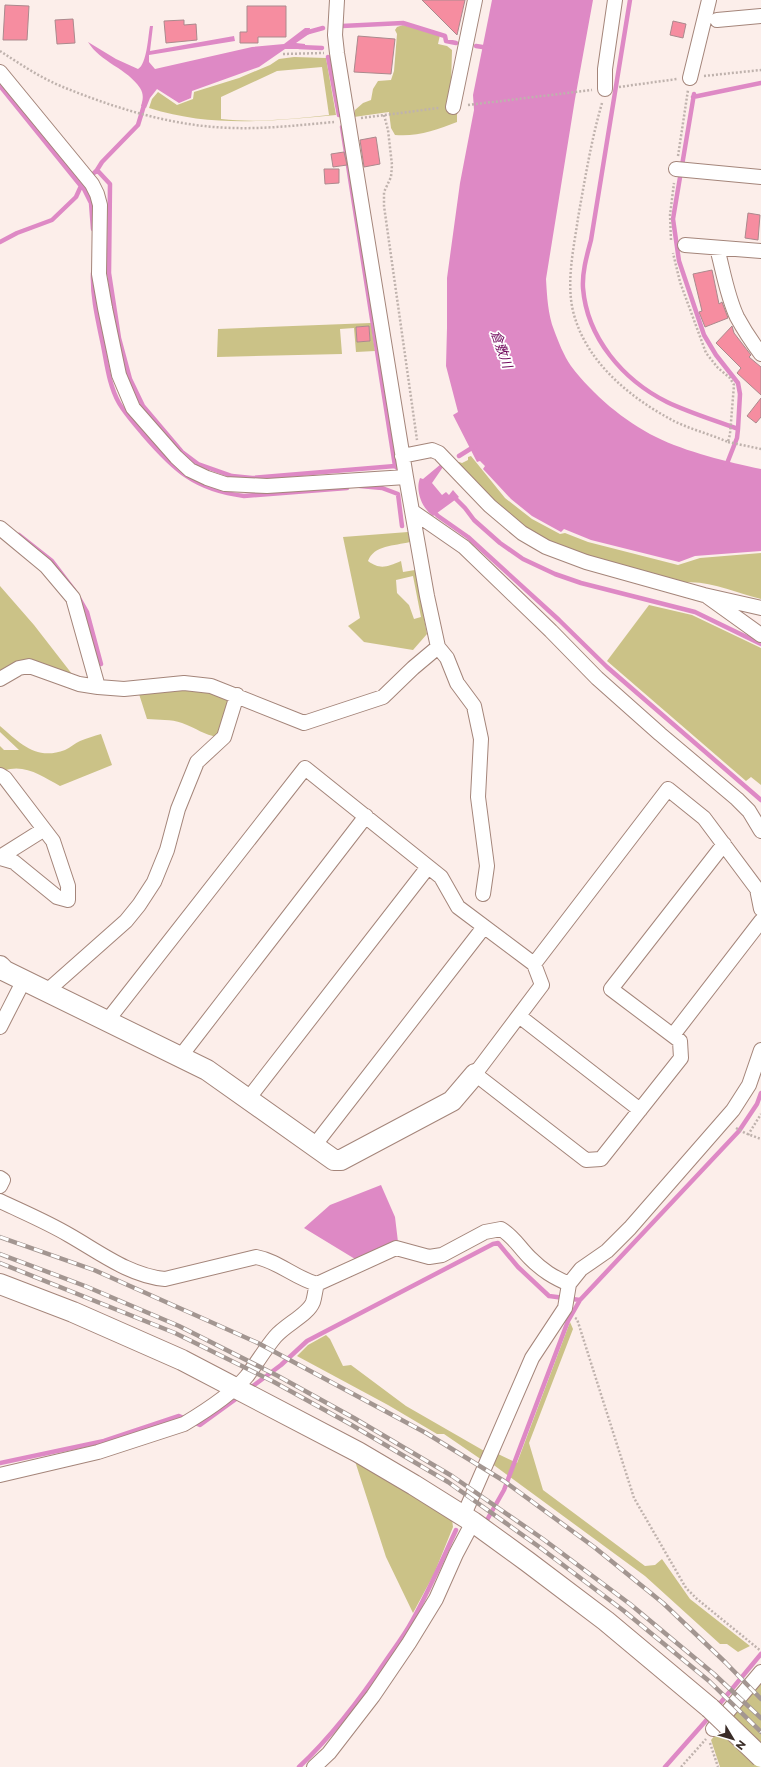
<svg xmlns="http://www.w3.org/2000/svg" width="761" height="1767" viewBox="0 0 761 1767" font-family="Montserrat,'Noto Sans JP',sans-serif">
	<style>
		.green { fill: #cbc287; fill-rule: evenodd }
		.water { fill: #de89c5 }
		.lines { fill: none; stroke-linecap: round; stroke-linejoin: round }
		.stream { stroke: #de89c5; stroke-width: 4.5 }
		.building { fill: #f68da0; stroke: #ab898d }
		.street-casing { stroke: #a4857a; stroke-width: 16 }
		.secondary-casing { stroke: #a4857a; stroke-width: 22 }
		.path { stroke: #bfb2ad; stroke-width: 2.5; stroke-dasharray: 2 2; stroke-linecap: butt }
		.street { stroke: #fff; stroke-width: 14 }
		.secondary { stroke: #fff; stroke-width: 20 }
		.rail-casing { stroke: #a39691; stroke-width: 4.5 }
		.rail { stroke: #fff; stroke-width: 3; stroke-dasharray: 9; stroke-linecap: butt }
		.secondary-bridge-casing { stroke: #a4857a; stroke-width: 22; stroke-linecap: butt }
		.secondary-bridge { stroke: #fff; stroke-width: 20 }
		.labels { text-anchor: middle; dominant-baseline: central; stroke-width: 3.5; stroke-linejoin: round; paint-order: stroke }
		.water-label { font-size: 13px; font-style: italic; fill: #730c5f; stroke: #fff }
	</style>
	<rect width="100%" height="100%" fill="#fceeea"/>
	<path class="green" d="M 403,25 L 440,35 L 438,44 L 447,46 L 452,50 L 451,87 L 457,111 L 457,122 C 437,130 417,137 395,135 L 391,128 L 389,112 L 354,117 L 355,110 L 363,103 L 371,100 L 373,89 L 378,81 L 391,80 L 394,71 L 397,34 L 395,30 L 397,27 Z
		M 294,57 L 326,58 L 336,115 C 271,121 213,128 149,108 L 152,99 L 158,92 L 177,105 L 193,99 L 194,92 L 239,78 L 270,65 L 279,59 ZM 322,67 L 329,115 C 293,119 257,123 221,119 L 221,97 L 277,71 Z
		M 371,323 L 375,351 L 356,352 L 354,328 L 340,329 L 342,354 L 217,357 L 218,329 ZM 369,326 L 370,341 L 357,342 L 356,327 Z
		M 471,456 L 505,498 L 532,519 L 560,534 L 565,533 L 588,542 L 678,565 L 700,558 L 761,553 L 761,599 C 735,593 703,577 677,584 L 571,555 L 524,530 L 455,465 L 459,462 L 462,463 L 468,460 L 468,457 Z
		M 408,532 L 410,542 C 394,546 374,545 368,561 C 380,570 387,567 401,561 L 403,572 L 415,570 L 427,634 L 413,650 L 364,642 L 348,626 L 360,618 L 343,537 ZM 413,576 L 421,617 L 414,619 L 409,605 L 397,593 L 396,580 Z
		M 0,586 L 34,625 L 72,674 L 33,661 L 0,675 Z
		M 649,605 L 692,615 L 761,648 L 761,785 L 751,777 L 746,781 L 607,661 Z
		M 170,690 L 198,690 L 230,699 L 218,737 C 204,735 196,728 182,723 C 171,719 159,720 147,719 L 139,694 Z
		M 0,726 C 20,743 36,761 65,750 C 70,748 75,743 80,741 C 87,738 94,736 101,734 L 112,765 L 60,786 C 43,777 24,763 4,771 L 0,769 L 0,746 L 4,750 L 19,750 L 0,732 Z
		M 570,1322 L 573,1329 L 529,1443 L 543,1490 L 645,1566 L 655,1565 L 662,1559 L 690,1599 L 750,1646 L 738,1652 L 727,1644 L 720,1644 L 645,1576 L 491,1463 L 496,1453 L 517,1463 Z
		M 326,1335 L 330,1339 L 343,1366 L 351,1365 L 406,1406 L 486,1452 L 482,1460 L 444,1434 L 437,1434 L 388,1405 L 297,1356 L 308,1345 Z
		M 354,1458 L 452,1519 L 453,1527 L 434,1574 L 413,1613 L 386,1557 Z
		M 761,1682 L 761,1767 L 720,1767 L 711,1740 Z"/>
	<path class="water" d="M 492,0 L 593,0 L 575,99 L 546,279 C 547,296 548,315 554,330 C 558,341 564,356 571,366 C 593,395 624,421 656,437 C 686,452 728,462 761,469 L 761,551 L 695,556 L 679,562 L 591,540 L 564,529 L 561,532 L 532,516 L 511,499 L 483,469 L 485,466 L 480,461 L 477,462 L 453,415 L 458,412 L 446,366 L 447,328 L 447,278 L 460,183 L 474,110 L 473,95 Z
		M 150,26 L 153,26 L 150,51 L 234,36 L 235,41 L 149,55 L 149,62 L 155,69 L 252,47 L 284,44 L 305,28 L 310,28 L 309,34 L 296,43 L 305,44 L 305,49 L 285,49 L 259,67 L 192,91 L 191,98 L 179,103 L 157,89 L 150,98 L 146,108 L 141,106 C 143,100 144,94 140,88 C 128,69 100,62 88,42 L 116,59 L 138,69 C 147,64 148,36 150,26 Z
		M 441,464 L 443,467 L 432,483 L 442,495 L 446,492 L 449,495 L 453,490 L 459,497 L 433,516 C 422,508 415,491 420,478 L 423,479 Z
		M 381,1185 L 395,1217 L 398,1242 L 355,1259 L 304,1228 L 330,1205 Z"/>
	<g class="lines">
		<path class="stream" d="M 630,0 L 591,240 C 587,255 582,272 583,288 C 587,338 623,380 667,402 C 690,413 714,420 738,429 L 737,438 L 726,466
			M 342,26 L 403,23 L 445,36 L 446,41 L 456,43
			M 305,33 L 323,28
			M 476,46 L 489,48
			M 299,47 L 322,48
			M 328,57 L 339,115
			M 0,86 L 81,186 L 97,170 L 110,184 L 109,273 L 119,338 L 130,379 L 143,406 L 182,452 L 198,464 L 232,476 L 252,478 L 395,466 L 397,468
			M 694,94 L 673,219 L 679,261 L 704,335 L 716,355 L 738,383 L 740,394 L 738,429
			M 693,97 L 761,83
			M 342,127 L 395,466
			M 97,170 L 102,162 L 138,125 L 145,102
			M 82,185 L 91,203 L 93,229
			M 0,242 L 17,233 L 52,220 L 76,197 L 81,186
			M 93,273 C 92,297 98,321 103,345 C 107,365 109,385 119,403 C 126,415 135,424 143,434 C 174,470 195,490 244,496 L 347,488
			M 459,456 L 475,446
			M 360,486 L 382,488 L 398,494 L 402,526
			M 452,496 L 453,496 L 465,508 L 474,520 L 500,543 L 523,559 L 555,574 L 581,583 L 695,612 L 761,644
			M 431,509 L 438,516 L 468,537 L 559,620 L 607,667 L 761,800
			M 19,535 L 52,561 L 74,590
			M 79,598 L 87,612 L 101,664
			M 249,1389 L 281,1365 L 307,1341 L 493,1244 L 498,1243 L 518,1267 L 549,1296 L 580,1300
			M 0,1463 L 104,1441 L 179,1416 L 200,1425 L 240,1396
			M 487,1520 L 504,1490 L 568,1321 L 580,1300 L 739,1131 L 757,1104 L 761,1093
			M 717,1707 L 761,1654
			M 299,1767 C 333,1735 361,1698 387,1659 C 396,1646 405,1634 412,1621 C 429,1591 442,1560 456,1530
			M 665,1767 L 711,1715"/>
	</g>
	<path class="building" d="M 422,0 L 465,0 L 457,35 Z
		M 5,5 L 29,6 L 27,40 L 3,40 Z
		M 247,6 L 286,6 L 286,37 L 258,37 L 258,43 L 240,43 L 240,32 L 247,32 Z
		M 73,19 L 75,43 L 57,44 L 55,20 Z
		M 184,20 L 184,25 L 196,24 L 197,40 L 166,43 L 164,21 Z
		M 673,21 L 686,24 L 683,38 L 670,35 Z
		M 358,36 L 395,39 L 391,74 L 354,72 Z
		M 376,137 L 380,164 L 364,167 L 360,140 Z
		M 344,152 L 347,165 L 333,167 L 331,154 Z
		M 324,169 L 339,169 L 339,183 L 325,184 Z
		M 748,213 L 760,215 L 758,240 L 745,238 Z
		M 712,270 L 719,304 L 722,302 L 728,318 L 705,327 L 699,312 L 702,311 L 693,274 Z
		M 369,326 L 370,341 L 357,342 L 356,327 Z
		M 732,326 L 734,333 L 751,355 L 749,357 L 761,367 L 761,395 L 737,373 L 741,368 L 716,343 Z
		M 761,398 L 761,417 L 756,423 L 747,416 Z"/>
	<g class="lines">
		<defs>
			<path id="street" d="M 337,0 L 335,35 L 337,53 L 406,477 L 427,596 L 438,647 L 447,658 L 457,683 L 474,706 L 481,739 L 478,797 L 487,866 L 483,894
				M 717,20 L 761,16
				M 0,72 L 92,184 L 97,194 L 100,205 L 99,274 L 105,308 L 119,375 L 133,408 L 176,457 L 190,470 L 207,478 L 225,484 L 267,486 L 406,477
				M 690,78 L 709,0
				M 605,89 L 605,69 L 615,0
				M 453,107 L 475,0
				M 676,169 L 761,177
				M 685,245 L 761,251
				M 717,248 C 723,270 727,296 737,317 C 744,330 752,342 761,354
				M 402,456 L 432,450 L 439,453 L 490,506 L 522,533 L 546,547 L 586,562 L 704,595 L 761,608
				M 412,511 L 464,547 L 551,631 L 597,678 L 660,734 L 737,799 L 749,811 L 761,831
				M 0,528 L 46,566 L 73,598 L 98,687 L 124,689 L 184,683 L 211,686 L 304,723 L 383,697 L 413,668 L 438,647
				M 708,597 L 761,635
				M 0,679 L 19,668 L 29,666 L 79,684 L 98,687
				M 0,775 L 5,778 L 53,841 L 68,886 L 68,900 L 57,897 L 14,862 L 0,858
				M 0,857 L 43,830
				M 534,964 L 668,789 L 704,818 L 757,889 L 761,909
				M 47,991 L 126,921 L 139,905 L 154,882 L 167,850 L 178,809 L 197,762 L 224,737 L 237,695
				M 519,1016 L 640,1110
				M 107,1021 L 305,768 L 441,877 L 458,907 L 534,964 L 542,985 L 475,1074 L 586,1160 L 601,1159 L 681,1058 L 680,1041 L 611,989 L 724,844
				M 0,1027 L 24,980
				M 673,1035 L 761,921
				M 180,1057 L 366,816
				M 248,1099 L 428,867
				M 314,1146 L 484,927
				M 0,1178 L 3,1180 L 0,1186
				M 0,1201 C 23,1212 47,1222 69,1235 C 99,1252 130,1276 165,1279 L 256,1257 C 278,1261 295,1278 317,1284 L 396,1248 L 429,1257 L 442,1255 L 485,1232 L 501,1229 C 514,1237 519,1247 530,1258 C 543,1271 553,1277 569,1284
				M 0,1475 L 98,1452 L 184,1424 C 204,1412 232,1394 247,1376 C 257,1363 265,1349 275,1337 C 286,1324 308,1315 313,1302 C 315,1296 315,1290 317,1284
				M 463,1517 L 532,1358 L 565,1308 L 569,1284 L 581,1269 L 607,1251 L 630,1228 L 733,1110 L 749,1085 L 761,1050
				M 713,1729 L 761,1672
				M 314,1767 L 329,1753 L 373,1696 L 409,1643 L 436,1599 L 456,1554 L 473,1522"/>
			<path id="secondary" d="M 0,966 L 5,971 L 207,1070 L 334,1160 L 341,1160 L 452,1101 L 475,1074
				M 0,1284 L 73,1312 L 182,1360 L 358,1452 L 414,1485 L 473,1522 L 528,1562 L 606,1621 L 710,1708"/>
		</defs>
		<use href="#street" class="street-casing"/>
		<use href="#secondary" class="secondary-casing"/>
		<path class="path" d="M 0,51 C 20,64 41,78 63,87 C 117,109 176,127 234,128 C 267,129 300,125 334,122
			M 283,54 L 324,53
			M 704,76 L 761,70
			M 619,87 L 677,79
			M 602,103 C 591,141 585,179 578,218 C 574,247 566,281 573,311 C 585,361 629,397 672,420 C 689,429 710,434 728,442 L 730,434 L 734,385 L 730,378 L 718,368 L 706,353 L 680,282 L 673,253
			M 468,105 L 592,90
			M 384,115 L 388,130 L 392,165 L 391,177 L 384,192 L 384,206 L 417,440
			M 361,118 L 439,108
			M 678,156 L 688,90
			M 671,240 L 670,215 L 674,183
			M 728,442 L 761,449
			M 736,1128 L 745,1133 L 761,1139
			M 748,1135 L 761,1114
			M 575,1318 L 577,1319 L 634,1498 L 686,1588 L 697,1599 L 761,1651
			M 710,1743 L 718,1767
			M 681,1767 L 706,1739"/>
		<use href="#street" class="street"/>
		<use href="#secondary" class="secondary"/>
		<defs>
			<path id="rail" d="M 0,1237 L 94,1270 L 258,1343 L 426,1433 L 504,1481 L 594,1547 L 663,1603 L 725,1662 L 761,1699
				M 0,1254 L 85,1286 L 179,1326 L 278,1376 L 354,1418 L 452,1476 L 543,1539 L 630,1604 L 714,1674 L 761,1718
				M 0,1263 L 175,1333 L 274,1382 L 350,1424 L 448,1482 L 538,1546 L 624,1611 L 709,1681 L 761,1732"/>
		</defs>
		<use href="#rail" class="rail-casing"/>
		<use href="#rail" class="rail"/>
		<defs>
			<path id="secondary-bridge" d="M 710,1708 L 761,1757"/>
		</defs>
		<use href="#secondary-bridge" class="secondary-bridge-casing"/>
		<use href="#secondary-bridge" class="secondary-bridge"/>
	</g>
	<g class="labels">
		<g class="water-label">
			<text transform="translate(502 349) rotate(71)">倉敷川</text>
		</g>
	</g>
	<g transform="translate(733 1739) rotate(128)" stroke="#ffffff" stroke-width="3" paint-order="stroke">
	<path d="M0-3L7 15L0 10L-7 15Z" fill="#392c27"/>
	<text y="-6" font-size="11" font-weight="bold" text-anchor="middle" fill="#392c27">N</text>
	</g>
</svg>
